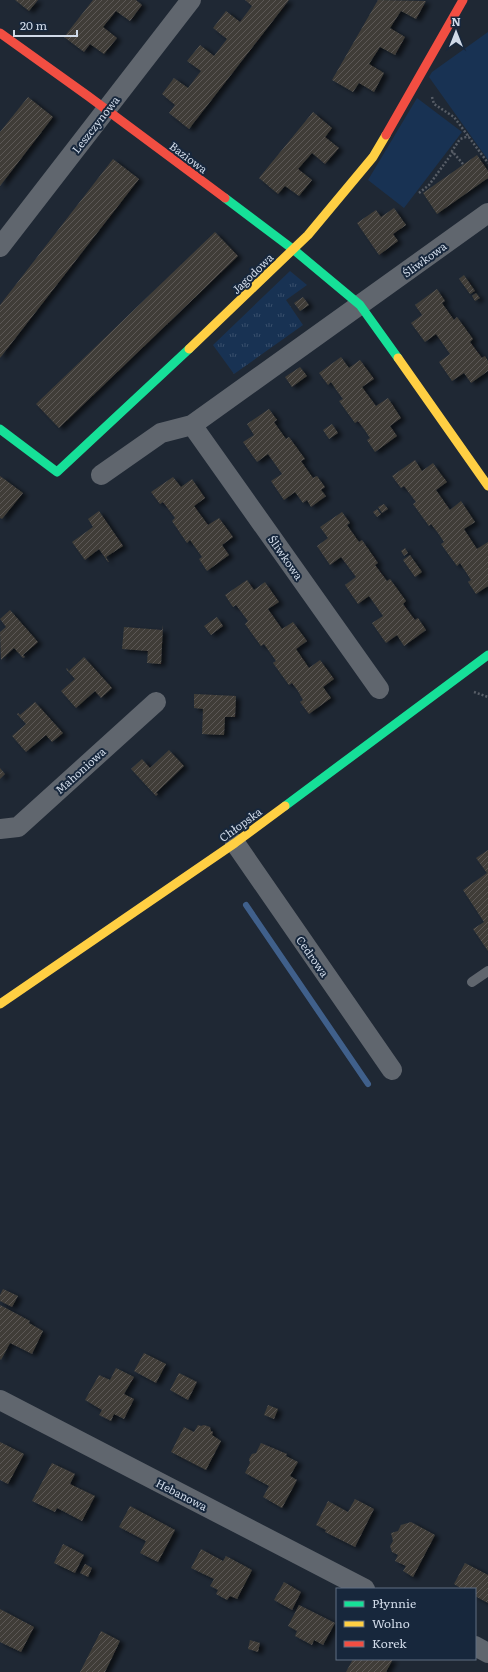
<svg xmlns="http://www.w3.org/2000/svg" width="488" height="1672" viewBox="0 0 488 1672" font-family="Literata,serif">
	<style>
		.green { fill: #183253 }
		.park { fill: url(#park-tufts) }
		.lines { fill: none; stroke-linecap: round; stroke-linejoin: round }
		.stream { stroke: #40608b; stroke-width: 6 }
		.building { fill: url(#building-hatch); filter: url(#shadow) }
		.path { stroke: #585e67; stroke-width: 2.5; stroke-dasharray: 2 2; stroke-linecap: butt }
		.lane { stroke: #60666e; stroke-width: 10 }
		.street { stroke: #60666e; stroke-width: 20 }
		.fast { stroke: #16e098; stroke-width: 9 }
		.slow { stroke: #ffcf43; stroke-width: 9 }
		.jam { stroke: #f24e42; stroke-width: 9 }
		.labels { text-anchor: middle; dominant-baseline: central; stroke-width: 4; stroke-linejoin: round; paint-order: stroke }
		.street-label { font-size: 11px; fill: #d0dae8; stroke: #17273c }
	</style>
	<defs>
		<pattern id="park-tufts" width="24" height="20" patternUnits="userSpaceOnUse"><rect width="24" height="20" fill="#183253"/><path d="M3 7l-1-3M5 7V3M7 7l1-3M15 17l-1-3M17 17v-4M19 17l1-3" fill="none" stroke="#394f6c"/></pattern>
		<pattern id="building-hatch" width="6" height="6" patternUnits="userSpaceOnUse"><rect width="6" height="6" fill="#403e39"/><path d="M-1 1l2-2M0 6l6-6M5 7l2-2" fill="none" stroke="#5b5956"/></pattern>
		<filter id="shadow"><feDropShadow dx="4.5" dy="2.5" stdDeviation="2" flood-color="#0009"/></filter>
	</defs>
	<rect width="100%" height="100%" fill="#1f2834"/>
	<path class="green" d="M 488,32 L 488,160 L 429,77 L 432,72 Z
		M 417,98 L 462,132 L 404,208 L 368,180 Z"/>
	<path class="park" d="M 290,271 L 307,285 L 286,300 L 303,325 L 234,374 L 213,345 Z"/>
	<g class="lines">
		<path class="stream" d="M 246,905 L 368,1084"/>
	</g>
	<path class="building" d="M 15,0 L 38,0 L 29,11 Z
		M 93,0 L 136,0 L 142,5 L 130,21 L 116,11 L 103,27 L 117,38 L 104,54 L 90,44 L 84,52 L 64,37 Z
		M 245,0 L 289,0 L 189,129 L 169,113 L 175,105 L 162,94 L 174,78 L 188,88 L 201,71 L 187,61 L 200,45 L 214,56 L 227,39 L 213,28 L 226,11 L 240,22 L 252,6 Z
		M 378,0 L 426,1 L 416,19 L 401,11 L 390,28 L 405,37 L 395,55 L 380,47 L 369,64 L 384,73 L 374,92 L 359,83 L 353,92 L 332,80 Z
		M 28,97 L 53,117 L 0,186 L 0,132 Z
		M 313,112 L 332,128 L 325,137 L 339,148 L 325,164 L 312,153 L 298,169 L 312,180 L 299,196 L 285,186 L 278,194 L 259,178 Z
		M 477,155 L 488,171 L 488,178 L 437,214 L 423,193 Z
		M 113,159 L 139,179 L 0,358 L 0,305 Z
		M 394,208 L 406,225 L 393,234 L 398,241 L 379,255 L 357,223 L 376,210 L 381,217 Z
		M 215,232 L 238,256 L 59,428 L 36,404 Z
		M 464,275 L 475,291 L 470,294 L 459,279 Z
		M 437,289 L 445,301 L 442,303 L 454,320 L 457,317 L 473,339 L 470,342 L 482,358 L 485,356 L 488,361 L 488,371 L 471,383 L 464,373 L 452,381 L 439,362 L 450,354 L 436,334 L 425,342 L 411,323 L 422,315 L 415,305 Z
		M 476,293 L 480,298 L 475,301 L 472,296 Z
		M 303,297 L 309,305 L 300,311 L 294,303 Z
		M 341,357 L 349,368 L 360,360 L 374,379 L 362,387 L 376,406 L 388,398 L 401,418 L 390,426 L 397,436 L 375,452 L 367,440 L 370,438 L 364,429 L 358,421 L 355,423 L 339,401 L 343,399 L 337,391 L 331,382 L 328,385 L 319,373 Z
		M 300,367 L 307,376 L 292,387 L 285,377 Z
		M 269,409 L 277,420 L 274,422 L 286,439 L 289,437 L 305,459 L 301,461 L 313,478 L 317,476 L 325,487 L 321,490 L 326,496 L 311,507 L 307,500 L 303,503 L 295,492 L 284,500 L 271,481 L 282,474 L 268,454 L 257,462 L 243,442 L 254,435 L 247,424 Z
		M 332,424 L 338,433 L 329,439 L 323,430 Z
		M 415,460 L 422,471 L 433,463 L 440,473 L 447,482 L 436,490 L 450,510 L 461,501 L 475,522 L 464,529 L 477,549 L 488,542 L 488,586 L 476,594 L 468,582 L 471,580 L 460,563 L 457,566 L 441,544 L 444,542 L 438,533 L 431,524 L 429,526 L 413,504 L 416,502 L 404,486 L 401,488 L 392,476 Z
		M 0,476 L 23,493 L 2,519 L 0,518 Z
		M 173,477 L 181,487 L 192,479 L 205,498 L 194,506 L 208,525 L 219,518 L 233,537 L 222,545 L 229,555 L 207,571 L 199,559 L 202,557 L 190,540 L 187,543 L 172,521 L 175,518 L 163,502 L 160,504 L 151,492 Z
		M 384,504 L 388,509 L 382,513 L 378,507 Z
		M 377,509 L 381,514 L 377,517 L 373,512 Z
		M 99,511 L 123,546 L 106,557 L 109,562 L 108,562 L 99,549 L 85,560 L 72,542 L 93,527 L 88,519 Z
		M 342,512 L 350,523 L 347,525 L 359,542 L 362,540 L 378,563 L 375,565 L 387,581 L 390,579 L 406,601 L 403,604 L 415,620 L 418,618 L 426,630 L 404,646 L 397,635 L 386,643 L 372,623 L 383,616 L 369,596 L 358,604 L 345,585 L 356,577 L 341,557 L 330,565 L 317,546 L 328,538 L 320,527 Z
		M 405,548 L 408,553 L 404,556 L 401,551 Z
		M 410,555 L 422,572 L 415,577 L 403,560 Z
		M 247,580 L 254,590 L 265,582 L 279,602 L 268,609 L 282,629 L 293,622 L 307,641 L 296,649 L 309,668 L 320,660 L 334,679 L 323,687 L 331,698 L 309,714 L 300,702 L 303,700 L 298,691 L 292,683 L 289,685 L 273,663 L 276,661 L 264,644 L 261,646 L 245,624 L 248,621 L 236,605 L 233,607 L 225,595 Z
		M 10,610 L 38,642 L 23,655 L 25,657 L 23,658 L 14,648 L 1,660 L 0,632 L 6,627 L 0,619 Z
		M 217,617 L 223,626 L 211,635 L 204,626 Z
		M 163,625 L 161,664 L 147,663 L 148,651 L 122,649 L 124,627 L 162,630 Z
		M 84,657 L 112,688 L 101,698 L 95,691 L 76,708 L 61,691 L 75,679 L 66,669 L 67,668 L 69,671 Z
		M 194,694 L 236,696 L 235,717 L 225,717 L 224,735 L 202,734 L 203,709 L 194,708 Z
		M 35,702 L 63,733 L 52,742 L 46,735 L 26,752 L 12,736 L 26,724 L 17,714 L 18,713 L 20,715 Z
		M 169,750 L 184,766 L 156,793 L 158,794 L 156,796 L 131,769 L 142,759 L 150,768 Z
		M 0,768 L 5,774 L 0,779 Z
		M 488,850 L 488,951 L 473,929 L 484,922 L 463,890 L 487,873 L 476,858 Z
		M 3,1289 L 18,1296 L 12,1307 L 0,1301 L 0,1295 Z
		M 0,1305 L 30,1321 L 29,1323 L 43,1331 L 32,1354 L 10,1343 L 1,1360 L 0,1359 Z
		M 144,1353 L 166,1364 L 156,1383 L 134,1371 Z
		M 116,1368 L 134,1377 L 124,1394 L 134,1399 L 124,1419 L 114,1414 L 111,1421 L 99,1415 L 102,1410 L 85,1400 L 99,1375 L 110,1380 Z
		M 179,1373 L 197,1382 L 188,1400 L 170,1390 Z
		M 268,1405 L 278,1409 L 274,1419 L 264,1415 Z
		M 198,1425 L 201,1426 L 204,1425 L 210,1427 L 211,1431 L 213,1432 L 212,1435 L 221,1441 L 206,1470 L 171,1452 L 184,1427 L 194,1432 Z
		M 0,1442 L 24,1454 L 8,1484 L 0,1480 Z
		M 261,1443 L 287,1454 L 286,1456 L 298,1462 L 290,1476 L 297,1480 L 282,1508 L 263,1497 L 269,1486 L 245,1473 L 250,1463 L 249,1459 L 252,1454 L 256,1453 Z
		M 52,1463 L 75,1474 L 70,1484 L 95,1496 L 82,1521 L 57,1508 L 55,1512 L 32,1501 Z
		M 355,1499 L 374,1509 L 355,1547 L 325,1532 L 326,1530 L 316,1525 L 328,1501 L 348,1512 Z
		M 130,1506 L 175,1530 L 158,1562 L 140,1553 L 146,1541 L 119,1527 Z
		M 411,1522 L 435,1535 L 413,1577 L 403,1571 L 406,1566 L 395,1561 L 398,1555 L 392,1552 L 390,1546 L 393,1541 L 391,1533 L 398,1531 L 401,1525 Z
		M 63,1544 L 84,1555 L 75,1573 L 54,1563 Z
		M 201,1549 L 223,1561 L 226,1556 L 252,1570 L 237,1599 L 230,1596 L 227,1600 L 216,1594 L 218,1590 L 210,1586 L 214,1579 L 191,1568 Z
		M 465,1563 L 488,1575 L 488,1603 L 475,1596 L 475,1589 L 462,1589 L 454,1584 Z
		M 85,1564 L 92,1568 L 88,1577 L 80,1573 Z
		M 284,1582 L 301,1592 L 292,1610 L 274,1600 Z
		M 299,1605 L 335,1623 L 323,1645 L 314,1640 L 312,1645 L 295,1636 L 297,1631 L 288,1626 Z
		M 0,1609 L 34,1627 L 21,1652 L 0,1642 Z
		M 101,1631 L 120,1641 L 105,1672 L 80,1672 Z
		M 250,1640 L 260,1643 L 258,1652 L 248,1649 Z
		M 353,1659 L 393,1659 L 386,1672 L 346,1672 Z"/>
	<g class="lines">
		<path class="path" d="M 432,97 L 434,104 L 454,117 L 488,163
			M 463,164 L 452,151 L 460,139 L 469,136
			M 419,193 L 429,185 L 453,152
			M 474,692 L 488,697"/>
		<path class="lane" d="M 472,982 L 488,971"/>
		<path class="street" d="M 0,247 L 191,0
			M 192,425 L 379,689
			M 101,475 L 161,433 L 192,425 L 488,213
			M 0,829 L 18,827 L 156,702
			M 235,843 L 392,1070
			M 0,1400 L 365,1589
			M 475,1646 L 488,1653"/>
		<path class="fast" d="M 225,198 L 294,250 L 360,305 L 398,358
			M 0,429 L 57,472 L 189,349
			M 285,806 L 488,655"/>
		<path class="slow" d="M 189,349 L 308,235 L 373,157 L 386,135
			M 398,358 L 488,486
			M 0,1004 L 235,843 L 285,806"/>
		<path class="jam" d="M 0,33 L 88,96 L 225,198
			M 386,135 L 463,0"/>
	</g>
	<g class="labels">
		<g class="street-label">
			<text transform="translate(95 124) rotate(-52)">Leszczynowa</text>
			<text transform="translate(189 157) rotate(37)">Baziowa</text>
			<text transform="translate(424 259) rotate(-36)">Śliwkowa</text>
			<text transform="translate(252 273) rotate(-44)">Jagodowa</text>
			<text transform="translate(286 557) rotate(55)">Śliwkowa</text>
			<text transform="translate(80 770) rotate(-42)">Mahoniowa</text>
			<text transform="translate(240 824) rotate(-36)">Chłopska</text>
			<text transform="translate(313 956) rotate(55)">Cedrowa</text>
			<text transform="translate(182 1494) rotate(27)">Hebanowa</text>
		</g>
	</g>
	<rect x="336" y="1588" width="140" height="72" fill="#17273c" stroke="#616f81"/>
	<rect x="344" y="1601" width="20" height="6" fill="#16e098" stroke="#616f81"/>
	<text x="372" y="1608" font-size="12" fill="#d0dae8">Płynnie</text>
	<rect x="344" y="1621" width="20" height="6" fill="#ffcf43" stroke="#616f81"/>
	<text x="372" y="1628" font-size="12" fill="#d0dae8">Wolno</text>
	<rect x="344" y="1641" width="20" height="6" fill="#f24e42" stroke="#616f81"/>
	<text x="372" y="1648" font-size="12" fill="#d0dae8">Korek</text>
	<g transform="translate(456 32)" stroke="#17273c" stroke-width="3" paint-order="stroke">
	<path d="M0-3L7 15L0 10L-7 15Z" fill="#d0dae8"/>
	<text y="-6" font-size="11" font-weight="bold" text-anchor="middle" fill="#d0dae8">N</text>
	</g>
	<path d="M14 30v6h63v-6" fill="none" stroke="#d0dae8" stroke-width="2"/>
	<text x="20" y="30" font-size="12" fill="#d0dae8" stroke="#17273c" stroke-width="3" paint-order="stroke">20 m</text>
</svg>
